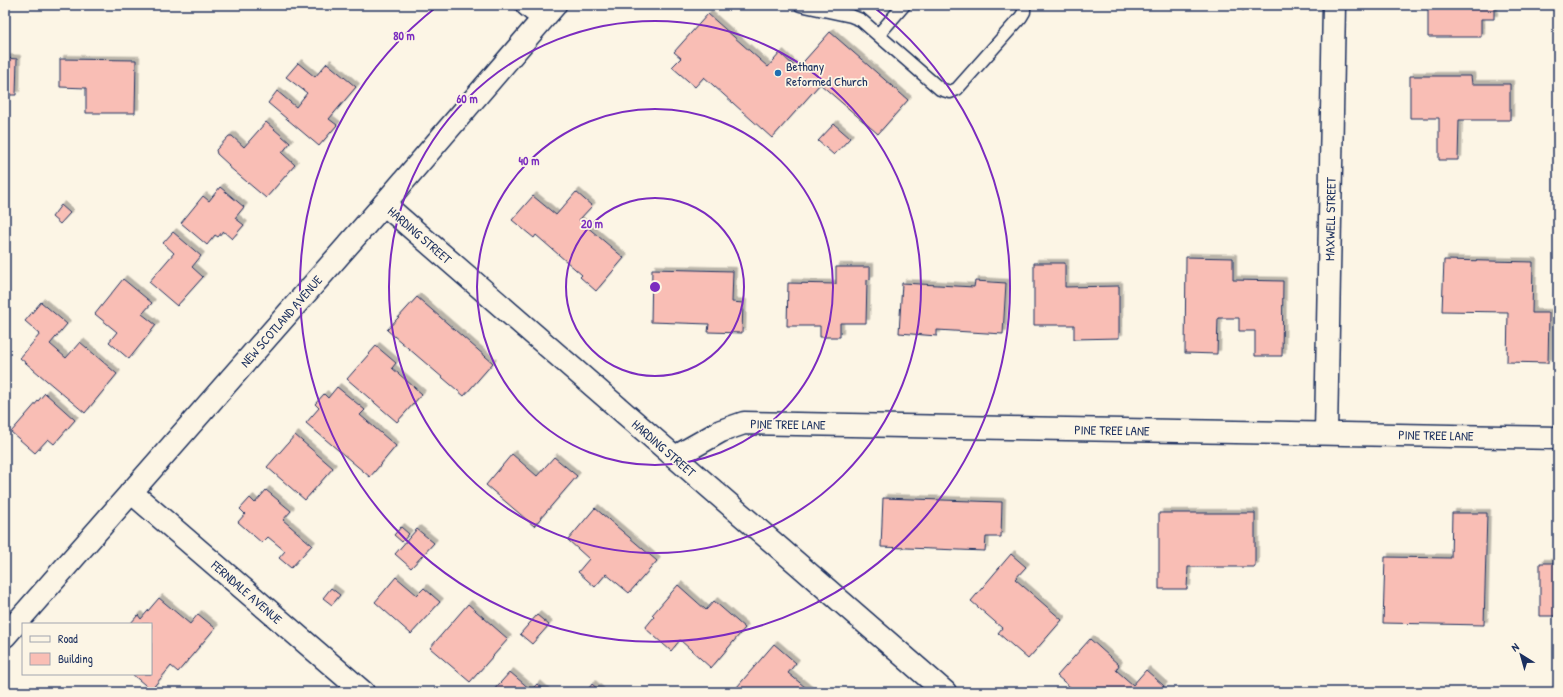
<svg xmlns="http://www.w3.org/2000/svg" width="1563" height="697" viewBox="0 0 1563 697" font-family="'Patrick Hand',sans-serif">
	<style>
		.building { fill: #f9beb5; stroke: #1b2f5e; filter: url(#shadow) }
		.lines { fill: none; stroke-linecap: round; stroke-linejoin: round }
		.lane-casing { stroke: #1b2f5e; stroke-width: 15 }
		.street-casing { stroke: #1b2f5e; stroke-width: 25 }
		.secondary-casing { stroke: #1b2f5e; stroke-width: 25 }
		.lane { stroke: #fcf5e5; stroke-width: 12 }
		.street { stroke: #fcf5e5; stroke-width: 22 }
		.secondary { stroke: #fcf5e5; stroke-width: 22 }
		.ring { fill: none; stroke: #7b2cbf; stroke-width: 2 }
		.poi-dot { fill: #1f6fb2; stroke: #fcf5e5; stroke-width: 1.5 }
		.labels { text-anchor: middle; dominant-baseline: central; stroke-width: 3.5; stroke-linejoin: round; paint-order: stroke }
		.poi-label { font-size: 13px; fill: #1b2f5e; stroke: #fcf5e5; text-anchor: start }
		.street-label { font-size: 13px; fill: #1b2f5e; stroke: #fcf5e5 }
		.centre { fill: #7b2cbf; stroke: #fcf5e5; stroke-width: 2 }
		.ring-label { font-size: 12px; text-anchor: middle; font-weight: bold; fill: #7b2cbf; stroke: #fcf5e5; stroke-width: 3.5; stroke-linejoin: round; paint-order: stroke }
	</style>
	<defs>
		<filter id="shadow"><feDropShadow dx="3.5" dy="-3.5" stdDeviation="0" flood-color="#0004"/></filter>
	</defs>
	<rect width="100%" height="100%" fill="#fcf5e5"/>
	<filter id="ink" filterUnits="userSpaceOnUse"><feTurbulence type="fractalNoise" baseFrequency=".025" numOctaves="2"/><feDisplacementMap in="SourceGraphic" scale="8" xChannelSelector="R" yChannelSelector="G"/><feConvolveMatrix kernelMatrix="1 2 1 2 8 2 1 2 1" color-interpolation-filters="sRGB"/></filter>
	<g filter="url(#ink)">
		<path class="building" d="M 1237,5 L 1248,5 L 1243,11 Z
			M 1428,5 L 1494,5 L 1494,19 L 1481,19 L 1481,37 L 1428,37 Z
			M 708,14 L 768,67 L 780,53 L 797,69 L 830,32 L 908,100 L 878,134 L 820,84 L 772,138 L 704,77 L 695,87 L 672,67 L 681,58 L 674,52 Z
			M 5,58 L 17,59 L 16,95 L 5,95 Z
			M 60,59 L 136,60 L 135,113 L 86,113 L 86,88 L 60,87 Z
			M 298,63 L 315,77 L 327,63 L 356,87 L 329,119 L 337,125 L 319,146 L 268,103 L 277,91 L 296,107 L 307,93 L 286,77 Z
			M 1410,76 L 1471,76 L 1472,84 L 1510,84 L 1510,120 L 1459,120 L 1458,160 L 1439,160 L 1439,118 L 1410,118 Z
			M 266,122 L 290,143 L 282,153 L 295,165 L 266,198 L 228,166 L 229,165 L 217,154 L 216,150 L 229,136 L 232,136 L 244,147 Z
			M 834,124 L 850,138 L 834,155 L 818,141 Z
			M 220,187 L 244,207 L 235,218 L 244,225 L 232,239 L 223,231 L 218,237 L 215,235 L 207,245 L 181,223 L 203,196 L 209,201 Z
			M 576,192 L 592,206 L 579,220 L 624,258 L 596,291 L 580,277 L 582,275 L 536,235 L 534,238 L 512,220 L 533,196 L 556,215 Z
			M 61,205 L 70,213 L 60,224 L 52,217 Z
			M 173,232 L 201,256 L 192,267 L 203,277 L 177,306 L 149,282 L 174,253 L 163,243 Z
			M 1186,257 L 1233,258 L 1233,280 L 1283,281 L 1282,356 L 1255,356 L 1255,331 L 1239,331 L 1239,318 L 1218,318 L 1217,354 L 1185,353 Z
			M 1444,260 L 1533,262 L 1532,313 L 1549,313 L 1548,363 L 1507,362 L 1508,312 L 1442,311 Z
			M 1034,263 L 1065,263 L 1065,287 L 1119,286 L 1119,338 L 1074,339 L 1074,325 L 1034,325 Z
			M 836,267 L 870,267 L 870,279 L 867,280 L 866,323 L 840,323 L 840,337 L 820,337 L 820,326 L 787,326 L 788,283 L 836,284 Z
			M 652,269 L 733,271 L 732,302 L 743,303 L 742,333 L 708,332 L 709,324 L 651,322 Z
			M 123,279 L 152,303 L 142,314 L 156,325 L 129,359 L 109,342 L 117,332 L 95,314 Z
			M 975,281 L 1006,283 L 1003,334 L 937,330 L 937,336 L 899,333 L 902,283 L 974,287 Z
			M 417,297 L 493,363 L 464,396 L 387,330 Z
			M 41,302 L 67,324 L 50,344 L 66,358 L 80,342 L 117,374 L 85,413 L 20,358 L 40,334 L 25,321 Z
			M 376,346 L 396,363 L 392,368 L 422,394 L 397,422 L 347,379 Z
			M 337,387 L 365,410 L 360,415 L 396,446 L 370,477 L 306,423 L 319,408 L 315,404 L 324,394 L 328,398 Z
			M 45,393 L 75,420 L 54,444 L 48,439 L 35,453 L 11,432 Z
			M 295,435 L 333,468 L 305,500 L 267,467 Z
			M 512,454 L 537,476 L 554,457 L 577,476 L 534,526 L 486,485 Z
			M 266,490 L 291,511 L 283,520 L 312,545 L 291,568 L 279,558 L 285,551 L 268,537 L 262,543 L 238,522 L 245,514 L 240,509 L 250,498 L 255,503 Z
			M 883,498 L 1002,502 L 1001,537 L 986,537 L 985,551 L 881,547 Z
			M 595,508 L 657,561 L 629,593 L 606,574 L 595,587 L 578,572 L 589,559 L 568,540 Z
			M 1159,513 L 1255,513 L 1255,567 L 1188,567 L 1187,589 L 1159,589 Z
			M 1452,513 L 1487,513 L 1484,625 L 1383,623 L 1385,557 L 1451,558 Z
			M 401,527 L 409,534 L 402,542 L 394,535 Z
			M 417,529 L 434,543 L 411,568 L 395,554 Z
			M 1011,554 L 1026,567 L 1015,579 L 1062,620 L 1028,659 L 998,633 L 1002,628 L 971,601 Z
			M 1540,563 L 1558,563 L 1558,616 L 1540,616 Z
			M 396,577 L 417,595 L 424,588 L 440,602 L 411,634 L 375,602 Z
			M 678,585 L 706,610 L 714,601 L 745,628 L 711,668 L 680,640 L 671,651 L 645,628 L 654,617 L 652,615 Z
			M 331,588 L 340,595 L 332,605 L 323,598 Z
			M 159,598 L 190,624 L 198,614 L 215,628 L 178,672 L 171,666 L 151,690 L 132,674 L 151,674 L 151,624 L 130,624 L 138,615 L 141,619 Z
			M 468,604 L 508,639 L 470,682 L 430,648 Z
			M 537,615 L 549,625 L 532,644 L 520,634 Z
			M 1090,639 L 1119,665 L 1116,670 L 1133,685 L 1146,670 L 1164,686 L 1159,692 L 1076,692 L 1057,676 Z
			M 774,644 L 796,663 L 788,673 L 811,692 L 743,692 L 737,687 Z
			M 510,672 L 531,690 L 537,684 L 546,692 L 492,692 Z
			M 592,684 L 601,692 L 586,692 Z"/>
		<g class="lines">
			<defs>
				<path id="lane" d="M 800,5 L 851,16 L 861,20 L 940,89 L 950,92 L 957,89 L 1021,17 L 1024,12 L 1024,5
					M 879,34 L 904,5"/>
				<path id="street" d="M 384,204 L 945,692
					M 1326,433 L 1334,5
					M 675,457 L 721,431 L 744,423 L 1558,438
					M 131,492 L 363,692"/>
				<path id="secondary" d="M 527,5 L 543,18
					M 5,636 L 384,204 L 555,5"/>
			</defs>
			<use href="#lane" class="lane-casing"/>
			<use href="#street" class="street-casing"/>
			<use href="#secondary" class="secondary-casing"/>
			<use href="#lane" class="lane"/>
			<use href="#street" class="street"/>
			<use href="#secondary" class="secondary"/>
		</g>
	</g>
	<g class="ring">
		<circle cx="655" cy="287" r="89"/>
		<circle cx="655" cy="287" r="178"/>
		<circle cx="655" cy="287" r="266"/>
		<path d="M871 5A355 355 0 1 1 439 5"/>
	</g>
	<circle class="poi-dot" cx="778" cy="73" r="4"/>
	<g class="labels">
		<g class="poi-label">
			<text x="786" y="66">Bethany<tspan x="786" dy="15">Reformed Church</tspan></text>
		</g>
		<g class="street-label">
			<text transform="translate(1330 219) rotate(-89)">MAXWELL STREET</text>
			<text transform="translate(420 235) rotate(41)">HARDING STREET</text>
			<text transform="translate(281 321) rotate(-49)">NEW SCOTLAND AVENUE</text>
			<text transform="translate(788 424) rotate(1)">PINE TREE LANE</text>
			<text transform="translate(1112 430) rotate(1)">PINE TREE LANE</text>
			<text transform="translate(1436 435) rotate(1)">PINE TREE LANE</text>
			<text transform="translate(664 448) rotate(41)">HARDING STREET</text>
			<text transform="translate(247 592) rotate(41)">FERNDALE AVENUE</text>
		</g>
	</g>
	<circle cx="655" cy="287" r="6" class="centre"/>
	<g class="ring-label">
		<text x="404" y="40">80 m</text>
		<text x="467" y="103">60 m</text>
		<text x="529" y="165">40 m</text>
		<text x="592" y="228">20 m</text>
	</g>
	<rect width="1563" height="697" fill="none" stroke="#fcf5e5" stroke-width="20"/>
	<rect x="10" y="10" width="1543" height="677" fill="none" stroke="#1b2f5e" stroke-width="1.5" filter="url(#ink)"/>
	<rect x="22" y="623" width="130" height="52" fill="#fcf5e5" stroke="#a2a6af"/>
	<rect x="30" y="636" width="20" height="6" fill="#fcf5e5" stroke="#a2a6af"/>
	<text x="58" y="643" font-size="12" fill="#1b2f5e">Road</text>
	<rect x="30" y="653" width="20" height="12" fill="#f9beb5" stroke="#a2a6af"/>
	<text x="58" y="663" font-size="12" fill="#1b2f5e">Building</text>
	<g transform="translate(1521 655) rotate(323)" stroke="#fcf5e5" stroke-width="3" paint-order="stroke">
	<path d="M0-3L7 15L0 10L-7 15Z" fill="#1b2f5e"/>
	<text y="-6" font-size="11" font-weight="bold" text-anchor="middle" fill="#1b2f5e">N</text>
	</g>
</svg>
